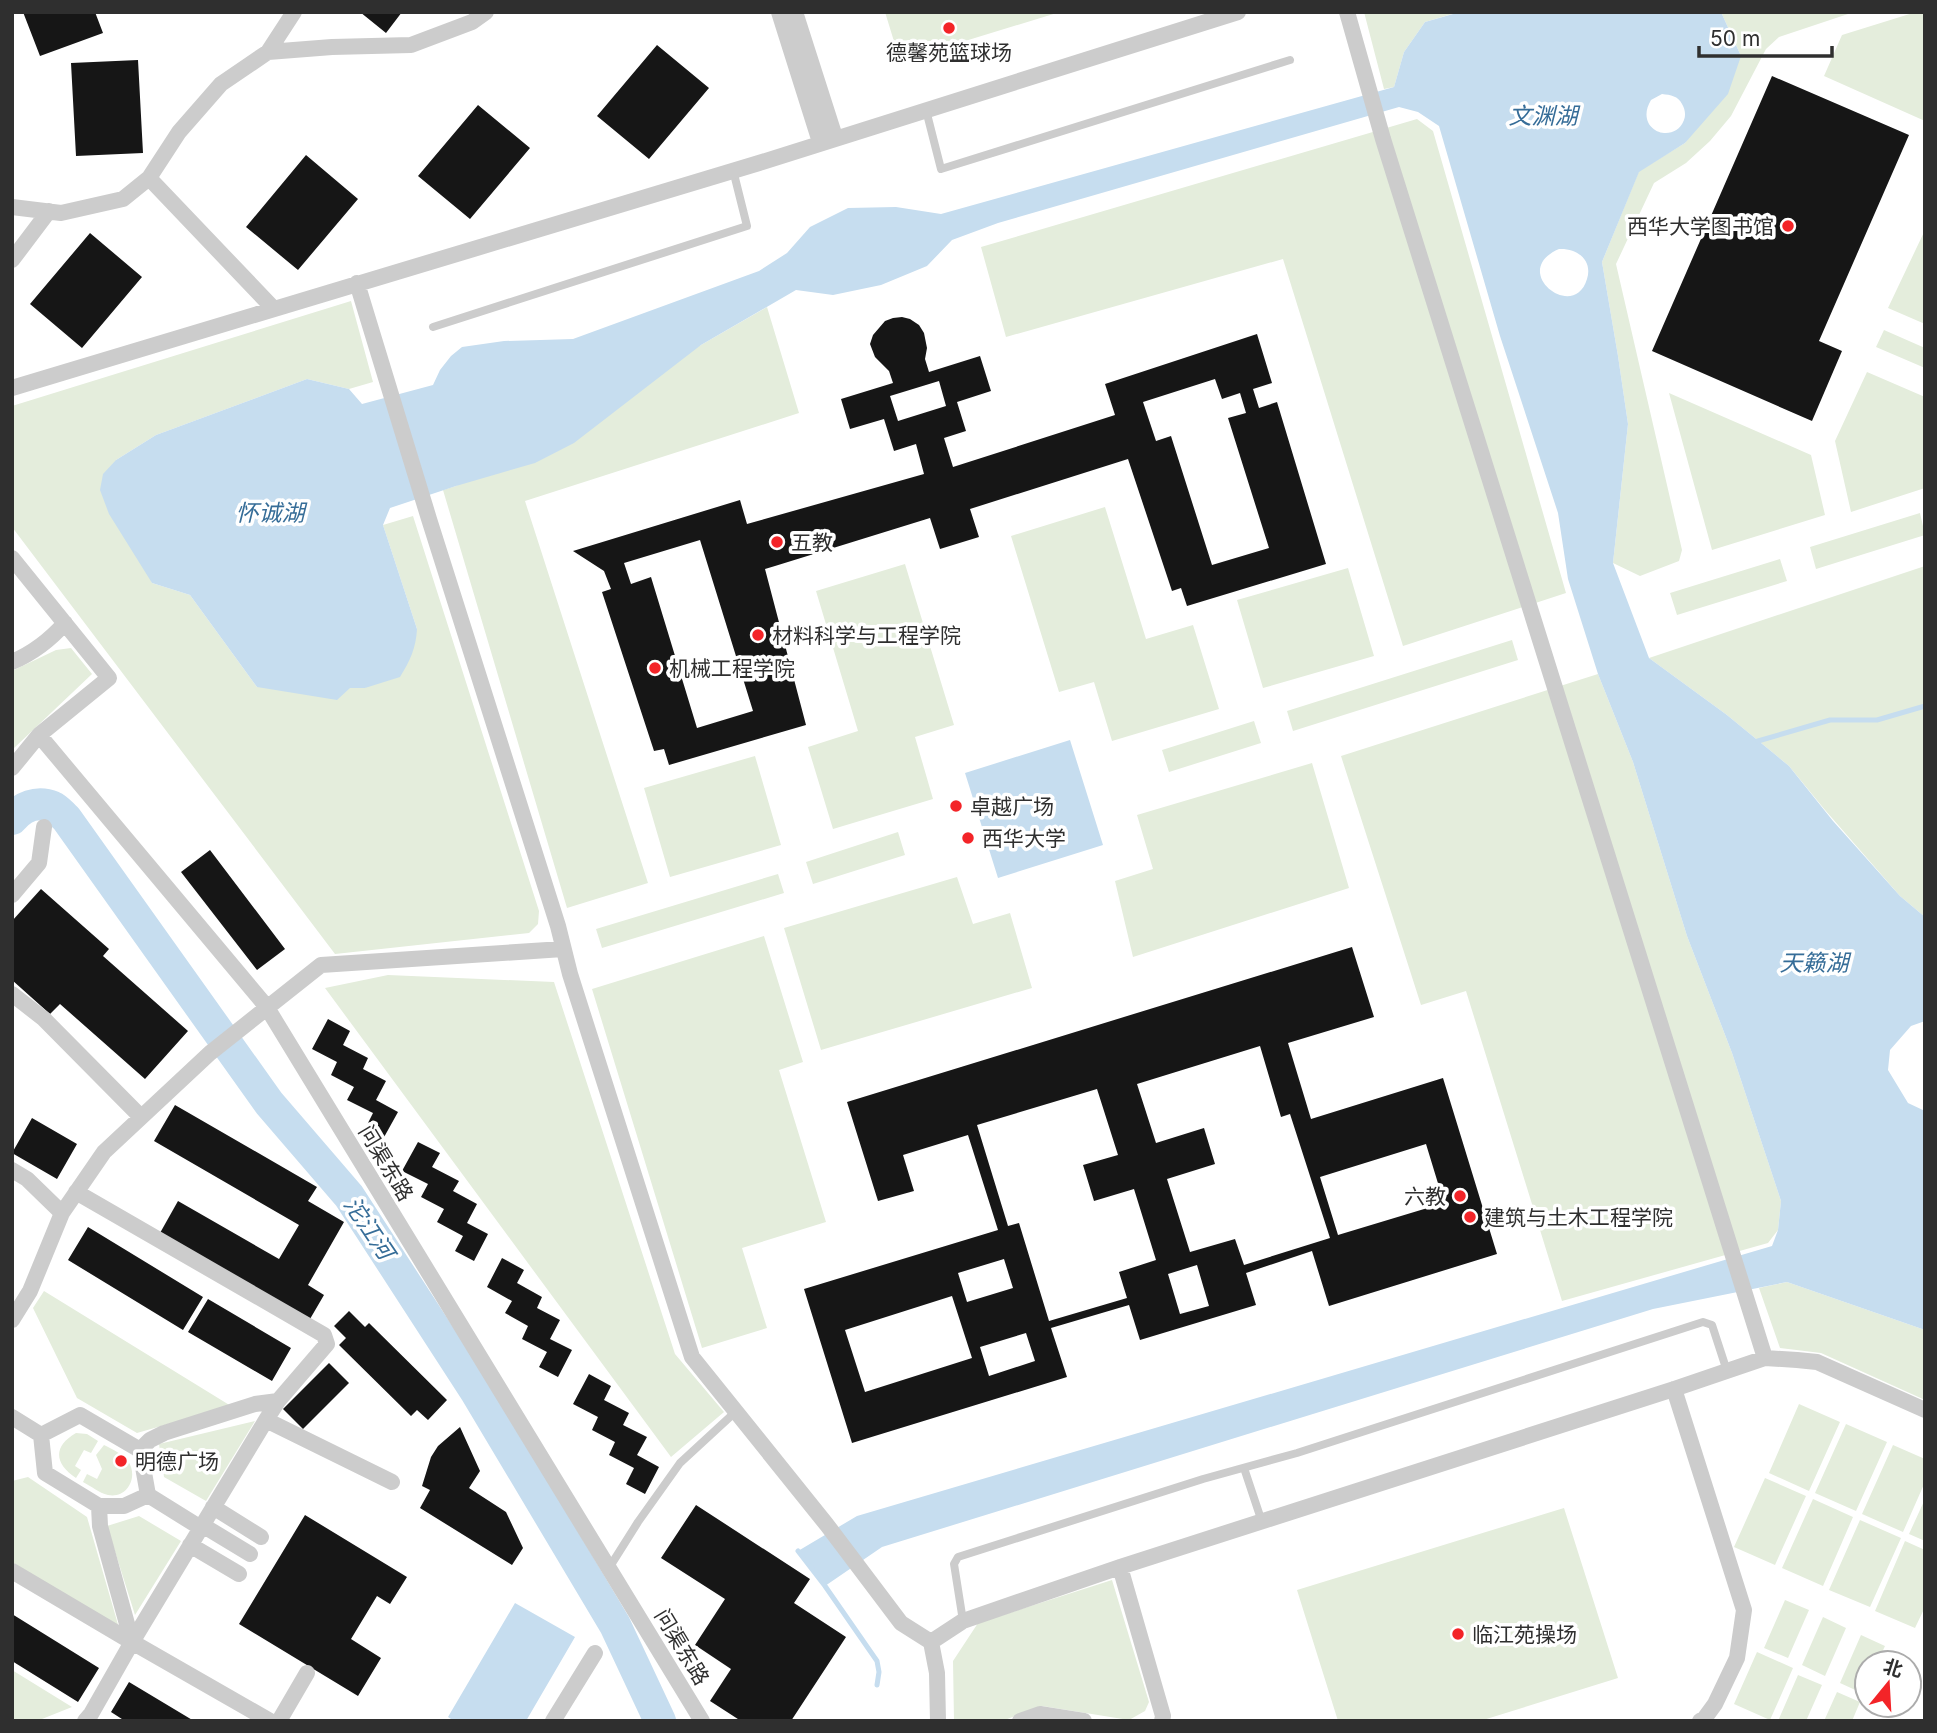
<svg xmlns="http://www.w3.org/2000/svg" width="1937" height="1733" viewBox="0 0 1937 1733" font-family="Inter,'Noto Sans SC',sans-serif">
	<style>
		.green { fill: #e4eddc }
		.water { fill: #c6ddef; fill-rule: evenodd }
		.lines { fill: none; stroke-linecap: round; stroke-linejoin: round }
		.stream { stroke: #c6ddef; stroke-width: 5 }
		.river { stroke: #c6ddef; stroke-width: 32 }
		.building { fill: #161616; fill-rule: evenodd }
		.service { stroke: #ccc; stroke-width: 8 }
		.minor { stroke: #ccc; stroke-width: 16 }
		.poi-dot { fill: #f32428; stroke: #fff; stroke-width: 2.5 }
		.labels { text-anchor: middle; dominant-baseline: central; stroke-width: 7; stroke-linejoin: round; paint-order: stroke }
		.poi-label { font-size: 21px; fill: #2f2f2f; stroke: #fff; text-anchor: start }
		.street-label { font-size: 21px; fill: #2f2f2f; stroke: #fff }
		.water-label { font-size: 23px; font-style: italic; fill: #366d98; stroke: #fff }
	</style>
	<rect width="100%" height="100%" fill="#fff"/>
	<path class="green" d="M 885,12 L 1060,12 L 900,61 Z
		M 1364,12 L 1459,12 L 1425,22 L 1404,52 L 1394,87 L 1384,89 Z
		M 1721,12 L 1854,12 L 1779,37 L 1766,49 L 1731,116 L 1710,141 L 1686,163 L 1654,183 L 1616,264 L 1682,550 L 1679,561 L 1640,576 L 1613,563 L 1628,424 L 1618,356 L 1602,262 L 1639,171 L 1685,143 L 1741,56 Z
		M 1916,12 L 1925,12 L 1925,121 L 1824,76 L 1842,35 Z
		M 1417,119 L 1433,131 L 1566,593 L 1403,646 L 1283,259 L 1006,337 L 981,247 Z
		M 1925,230 L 1925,324 L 1888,308 Z
		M 351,301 L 373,382 L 349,389 L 307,379 L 156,435 L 116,460 L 152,583 L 190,595 L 257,687 L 365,688 L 417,629 L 383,525 L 413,516 L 539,911 L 538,924 L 529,933 L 335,954 L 12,527 L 12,406 Z
		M 767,307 L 799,413 L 525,501 L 648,883 L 567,908 L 443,490 L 456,486 Z
		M 1884,330 L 1925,348 L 1925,368 L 1876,347 Z
		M 1867,372 L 1925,397 L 1925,488 L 1851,512 L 1835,441 Z
		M 1669,393 L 1811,455 L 1825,515 L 1712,550 Z
		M 1105,507 L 1146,639 L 1193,625 L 1219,709 L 1112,741 L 1094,682 L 1059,692 L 1011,536 Z
		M 1920,513 L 1925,535 L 1816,569 L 1810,547 Z
		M 1780,559 L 1787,581 L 1677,615 L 1670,593 Z
		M 905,564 L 954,725 L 915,737 L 933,799 L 833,829 L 808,747 L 858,731 L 816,591 Z
		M 1925,566 L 1925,917 L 1900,896 L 1825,810 L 1789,766 L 1727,715 L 1649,658 Z
		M 1348,568 L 1374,656 L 1263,688 L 1237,600 Z
		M 1512,640 L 1518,660 L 1293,731 L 1287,711 Z
		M 71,648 L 92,674 L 13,749 L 12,671 L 56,650 Z
		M 1598,674 L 1633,762 L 1687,936 L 1732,1053 L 1781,1201 L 1778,1230 L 1768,1243 L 1562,1301 L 1466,991 L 1421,1005 L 1341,756 Z
		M 1254,721 L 1261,743 L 1169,772 L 1162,750 Z
		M 755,756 L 781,845 L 670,877 L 644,788 Z
		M 1312,763 L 1349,888 L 1133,957 L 1115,881 L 1153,869 L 1137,815 Z
		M 898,832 L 905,855 L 813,884 L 806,862 Z
		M 778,874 L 784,893 L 602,948 L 596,929 Z
		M 957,877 L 973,924 L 1010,913 L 1032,988 L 821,1050 L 784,928 Z
		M 764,936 L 803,1062 L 779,1070 L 826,1222 L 742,1248 L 767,1328 L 702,1348 L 592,989 Z
		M 388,975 L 554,982 L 675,1354 L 724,1412 L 671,1457 L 325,988 Z
		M 1787,1282 L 1925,1330 L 1925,1400 L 1821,1353 L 1780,1348 L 1759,1288 Z
		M 44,1291 L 231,1406 L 137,1433 L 77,1398 L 33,1308 Z
		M 1799,1404 L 1840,1422 L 1809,1491 L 1769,1473 Z
		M 255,1421 L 206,1501 L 164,1477 L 159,1444 Z
		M 1846,1424 L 1887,1442 L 1856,1511 L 1815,1493 Z
		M 76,1433 L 87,1434 L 98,1441 L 91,1453 L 84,1450 L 75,1466 L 81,1470 L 76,1478 C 55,1464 52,1447 76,1433 Z
		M 104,1445 C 112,1449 123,1454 128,1461 C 139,1477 127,1499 108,1495 C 99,1493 91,1486 83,1482 L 87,1474 L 97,1479 L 102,1469 L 96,1455 Z
		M 1893,1445 L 1925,1459 L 1925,1482 L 1903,1532 L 1862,1514 Z
		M 28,1477 L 87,1517 L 119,1628 L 12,1562 L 12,1481 Z
		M 1765,1478 L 1806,1496 L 1775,1565 L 1734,1547 Z
		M 1813,1499 L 1853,1517 L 1823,1586 L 1782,1568 Z
		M 1925,1499 L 1925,1541 L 1909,1534 Z
		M 1564,1508 L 1618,1678 L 1480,1721 L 1338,1721 L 1297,1590 Z
		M 139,1516 L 181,1541 L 135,1615 L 107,1526 Z
		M 1860,1520 L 1901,1538 L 1870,1607 L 1829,1590 Z
		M 1905,1541 L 1925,1550 L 1925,1607 L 1915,1628 L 1875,1611 Z
		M 1112,1580 L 1149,1702 L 1145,1711 L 1129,1720 L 1042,1706 L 1002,1721 L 954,1721 L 953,1661 L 978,1623 Z
		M 1785,1600 L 1809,1610 L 1788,1658 L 1764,1648 Z
		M 1823,1617 L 1846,1628 L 1825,1676 L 1802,1665 Z
		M 1861,1635 L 1885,1646 L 1877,1663 L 1867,1663 L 1867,1686 L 1864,1694 L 1840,1683 Z
		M 1757,1652 L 1793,1668 L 1770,1720 L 1734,1704 Z
		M 12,1670 L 72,1707 L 37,1721 L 12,1721 Z
		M 1798,1675 L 1822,1685 L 1806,1721 L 1778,1721 Z
		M 1837,1692 L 1860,1702 L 1852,1721 L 1824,1721 Z"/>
	<path class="water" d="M 1460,12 L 1721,12 L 1741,56 L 1728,94 L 1685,143 L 1639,172 L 1602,262 L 1618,356 L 1628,424 L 1613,563 L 1649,658 L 1727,715 L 1789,766 L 1833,821 L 1900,896 L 1925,917 L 1925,1021 L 1911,1026 L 1890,1050 L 1888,1070 L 1908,1103 L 1925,1111 L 1925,1330 L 1787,1282 L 1653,1309 L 882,1547 L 825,1586 L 798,1551 L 857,1516 L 1772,1246 L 1778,1230 L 1781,1201 L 1732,1053 L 1687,936 L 1633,762 L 1598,674 L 1568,579 L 1558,513 L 1500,336 L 1439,126 L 1418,112 L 1399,107 L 998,223 L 952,240 L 927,266 L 881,285 L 833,295 L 796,290 L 701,345 L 574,443 L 535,463 L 456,486 L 390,508 L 383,525 L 417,629 C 416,648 410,661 400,677 L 365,688 L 350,688 L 337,700 L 257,687 L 190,595 L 152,583 L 109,514 L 100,490 L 103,474 L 116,460 L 156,435 L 307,379 L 349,389 L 362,404 L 433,385 L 440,370 L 451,356 L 462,347 L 504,341 L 573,339 L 759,271 L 787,253 L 810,227 L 848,208 L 896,207 L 941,214 L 1394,87 L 1404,52 L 1425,22 ZM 1662,94 C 1671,95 1678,96 1682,104 C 1685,109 1686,115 1684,120 C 1674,146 1633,130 1651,100 ZM 1559,249 C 1577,248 1593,260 1587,279 C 1574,323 1508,271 1559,249 Z
		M 1070,740 L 1103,845 L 998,878 L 965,773 Z
		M 515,1603 L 575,1637 L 526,1721 L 454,1721 L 448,1717 Z"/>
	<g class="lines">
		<path class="stream" d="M 1758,741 L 1830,720 L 1877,720 L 1925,706
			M 798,1551 L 825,1586 L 877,1661 L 879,1672 L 877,1685"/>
		<path class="river" d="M 12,819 C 22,807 37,800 53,807 C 58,809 62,815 66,818 L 269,1103 L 349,1196 L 476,1392 L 615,1625 L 660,1721"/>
	</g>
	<path class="building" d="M 23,12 L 95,12 L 103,33 L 40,56 Z
		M 360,12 L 402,12 L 386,33 Z
		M 657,45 L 709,88 L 649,159 L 597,116 Z
		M 138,60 L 143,153 L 76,156 L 71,63 Z
		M 1772,76 L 1909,135 L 1819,341 L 1842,351 L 1812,421 L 1652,351 Z
		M 478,105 L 530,148 L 470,219 L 418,176 Z
		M 306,155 L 358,199 L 298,270 L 246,227 Z
		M 90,233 L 142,277 L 82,348 L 30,304 Z
		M 902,317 L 910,319 L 919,325 L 924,333 L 927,348 L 925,359 L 929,372 L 980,356 L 991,391 L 957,402 L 966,431 L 944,438 L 953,467 L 1115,415 L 1105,384 L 1257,334 L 1272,383 L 1253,389 L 1259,408 L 1277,402 L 1326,564 L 1187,606 L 1181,588 L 1172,591 L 1128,459 L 970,509 L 979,537 L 940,549 L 930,518 L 775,566 L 765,569 L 806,725 L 669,765 L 664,749 L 654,751 L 602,592 L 611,589 L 604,571 L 573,551 L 740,500 L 747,524 L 924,474 L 916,444 L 894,451 L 884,419 L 850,429 L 841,399 L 893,383 L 889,371 L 875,357 L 870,344 L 873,335 L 885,321 L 893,318 ZM 1215,379 L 1222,399 L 1240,393 L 1246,413 L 1228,418 L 1269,548 L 1212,565 L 1171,436 L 1156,441 L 1143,402 ZM 939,381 L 946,406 L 898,421 L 890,396 ZM 700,540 L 753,711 L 697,728 L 651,577 L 631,584 L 624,563 Z
		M 210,850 L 285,949 L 257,970 L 181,872 Z
		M 41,889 L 109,949 L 103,956 L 188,1031 L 145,1079 L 60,1004 L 50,1014 L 12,980 L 12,921 Z
		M 1352,947 L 1374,1017 L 1288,1043 L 1311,1119 L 1443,1078 L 1497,1254 L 1329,1306 L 1312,1251 L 1246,1273 L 1256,1305 L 1140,1340 L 1129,1305 L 1051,1328 L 1067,1377 L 852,1443 L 804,1289 L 998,1230 L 968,1135 L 903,1155 L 914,1191 L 878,1201 L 847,1102 ZM 1260,1046 L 1281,1117 L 1290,1114 L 1330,1238 L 1244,1265 L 1235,1239 L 1190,1252 L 1167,1179 L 1215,1164 L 1204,1128 L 1156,1143 L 1137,1084 ZM 1097,1089 L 1118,1155 L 1083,1165 L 1094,1201 L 1134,1189 L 1156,1260 L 1119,1272 L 1127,1298 L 1049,1321 L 1019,1223 L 1008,1226 L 977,1125 ZM 1426,1144 L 1444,1203 L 1338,1235 L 1320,1177 ZM 1004,1259 L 1013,1288 L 967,1302 L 958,1273 ZM 1197,1265 L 1209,1306 L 1180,1314 L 1168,1274 ZM 952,1296 L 972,1358 L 865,1392 L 845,1330 ZM 1026,1333 L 1035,1361 L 989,1376 L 980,1347 Z
		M 328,1019 L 350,1031 L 343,1045 L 368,1058 L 363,1069 L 386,1081 L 376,1100 L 398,1112 L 383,1139 L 365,1129 L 373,1113 L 347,1100 L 354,1087 L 331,1075 L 337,1062 L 312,1049 Z
		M 175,1105 L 317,1187 L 308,1201 L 344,1222 L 308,1285 L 324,1295 L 310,1319 L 160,1233 L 178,1201 L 279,1259 L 299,1225 L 154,1141 Z
		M 32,1118 L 77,1144 L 57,1179 L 12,1153 Z
		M 418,1142 L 440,1153 L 432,1167 L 459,1181 L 453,1191 L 477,1204 L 467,1223 L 488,1234 L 474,1261 L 455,1251 L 463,1236 L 437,1222 L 444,1209 L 421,1197 L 428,1184 L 402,1171 Z
		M 88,1227 L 203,1297 L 183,1330 L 68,1260 Z
		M 502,1258 L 524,1270 L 517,1283 L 542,1297 L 537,1308 L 560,1320 L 550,1339 L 572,1350 L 558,1377 L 539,1367 L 547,1352 L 522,1339 L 528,1326 L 505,1313 L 512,1301 L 487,1287 Z
		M 208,1299 L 291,1348 L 272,1381 L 188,1332 Z
		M 349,1311 L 365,1327 L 369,1323 L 447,1400 L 428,1420 L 417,1410 L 411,1416 L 339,1345 L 346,1338 L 334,1326 Z
		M 329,1363 L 349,1383 L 303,1429 L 283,1409 Z
		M 589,1374 L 611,1386 L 604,1400 L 629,1413 L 623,1425 L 647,1437 L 637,1455 L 659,1467 L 645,1494 L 626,1484 L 634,1468 L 609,1455 L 615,1442 L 592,1430 L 598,1417 L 573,1404 Z
		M 460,1427 L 480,1471 L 469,1488 L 506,1512 L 523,1548 L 512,1565 L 420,1508 L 430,1490 L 422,1486 L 431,1457 L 438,1446 Z
		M 696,1505 L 810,1579 L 794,1603 L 846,1637 L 791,1721 L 741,1721 L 710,1701 L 731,1669 L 695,1645 L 725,1599 L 661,1558 Z
		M 305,1515 L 407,1577 L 390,1604 L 377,1596 L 351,1639 L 381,1658 L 358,1696 L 239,1624 Z
		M 12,1614 L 99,1668 L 78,1702 L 12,1661 Z
		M 129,1682 L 194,1721 L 125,1721 L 111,1712 Z"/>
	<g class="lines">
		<path class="service" d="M 926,110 L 941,169 L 1290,60
			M 433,327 L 747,226 L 733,170
			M 1244,1468 L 1262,1522
			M 609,1568 L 638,1522 L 680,1463 L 731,1416
			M 963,1621 L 954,1564 L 958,1557 L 1203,1479 L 1297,1453 L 1703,1322 L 1712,1325 L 1727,1371"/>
		<path class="minor" d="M 779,12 L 820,142
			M 795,12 L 835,137
			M 1347,12 L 1383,139 L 1765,1358
			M 268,52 L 294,12
			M 149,178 L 273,308
			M 12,207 L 61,213 L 123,199 L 149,178 L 179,132 L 221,84 L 268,52 L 332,47 L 411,45 L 472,22 L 486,12
			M 12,260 L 49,211
			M 357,283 L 429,519 L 558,926 L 570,974 L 692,1357 L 827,1525 L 901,1623 L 931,1642 L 963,1621 L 1120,1567 L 1674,1389 L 1765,1358 L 1797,1360 L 1817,1362 L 1925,1410
			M 12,388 L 759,163 L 1238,12
			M 12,558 L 109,678 L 39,735 L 266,1006 L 702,1721
			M 12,662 C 33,653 50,640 65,623
			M 12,768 L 39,735
			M 12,895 L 39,863 L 44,827
			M 12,994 L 44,1019 L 141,1117
			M 12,1170 L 27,1179 L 62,1213
			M 76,1192 L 324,1335 L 327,1344 L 278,1401 L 266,1420 L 132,1642 L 91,1714 L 85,1721
			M 12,1320 L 30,1291 L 62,1213 L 104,1152 L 210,1053 L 321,965 L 563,949
			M 1674,1389 L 1744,1610 L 1737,1658 L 1715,1704 L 1704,1719 L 1700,1721
			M 80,1415 L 140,1450 L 148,1495 L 124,1506 L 99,1506 L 45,1473 L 41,1435 Z
			M 12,1417 L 41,1435
			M 266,1420 L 392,1482
			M 140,1450 L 150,1440 L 164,1433 L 255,1404 L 278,1401
			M 148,1495 L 201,1528
			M 99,1506 L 100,1526 L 132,1642
			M 213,1507 L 261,1537
			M 202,1525 L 250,1554
			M 190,1545 L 239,1574
			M 1120,1567 L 1163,1716 L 1162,1721
			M 12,1571 L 132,1642 L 270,1721
			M 931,1642 L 937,1673 L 938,1721
			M 279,1721 L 307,1673
			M 553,1721 L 595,1653
			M 1020,1721 L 1040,1714 L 1084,1721"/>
	</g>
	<g class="poi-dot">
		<circle cx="949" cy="28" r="7"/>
		<circle cx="1788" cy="226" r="7"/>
		<circle cx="777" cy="542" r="7"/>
		<circle cx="758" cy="635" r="7"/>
		<circle cx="655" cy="668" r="7"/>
		<circle cx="956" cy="806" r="7"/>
		<circle cx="968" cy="838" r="7"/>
		<circle cx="1460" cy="1196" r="7"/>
		<circle cx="1470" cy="1217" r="7"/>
		<circle cx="121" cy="1461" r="7"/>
		<circle cx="1458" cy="1634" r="7"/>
	</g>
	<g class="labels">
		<g class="poi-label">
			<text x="949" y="52" text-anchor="middle">德馨苑篮球场</text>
			<text x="1774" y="226" text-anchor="end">西华大学图书馆</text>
			<text x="791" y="542">五教</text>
			<text x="772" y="635">材料科学与工程学院</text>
			<text x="669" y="668">机械工程学院</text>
			<text x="970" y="806">卓越广场</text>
			<text x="982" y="838">西华大学</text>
			<text x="1446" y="1196" text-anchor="end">六教</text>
			<text x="1484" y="1217">建筑与土木工程学院</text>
			<text x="135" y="1461">明德广场</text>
			<text x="1472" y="1634">临江苑操场</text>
		</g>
		<g class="street-label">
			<text transform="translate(386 1163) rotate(59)">问渠东路</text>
			<text transform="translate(682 1647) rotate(59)">问渠东路</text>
		</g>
		<g class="water-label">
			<text x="1543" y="116">文渊湖</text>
			<text x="270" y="513">怀诚湖</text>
			<text x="1814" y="963">天籁湖</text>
			<text transform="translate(369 1228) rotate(56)">沱江河</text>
		</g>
	</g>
	<rect width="1937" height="1733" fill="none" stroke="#2f2f2f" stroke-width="28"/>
	<g transform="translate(1888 1684) rotate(18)"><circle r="33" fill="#ffffff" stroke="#acacac" stroke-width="2"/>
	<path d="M0-5L12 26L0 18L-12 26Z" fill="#f32428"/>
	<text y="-10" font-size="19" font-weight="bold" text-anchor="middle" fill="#2f2f2f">北</text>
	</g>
	<path d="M1699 46v10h133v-10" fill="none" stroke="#2f2f2f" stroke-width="3.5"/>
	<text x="1710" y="46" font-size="21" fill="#2f2f2f" stroke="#ffffff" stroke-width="5" paint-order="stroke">50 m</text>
</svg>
